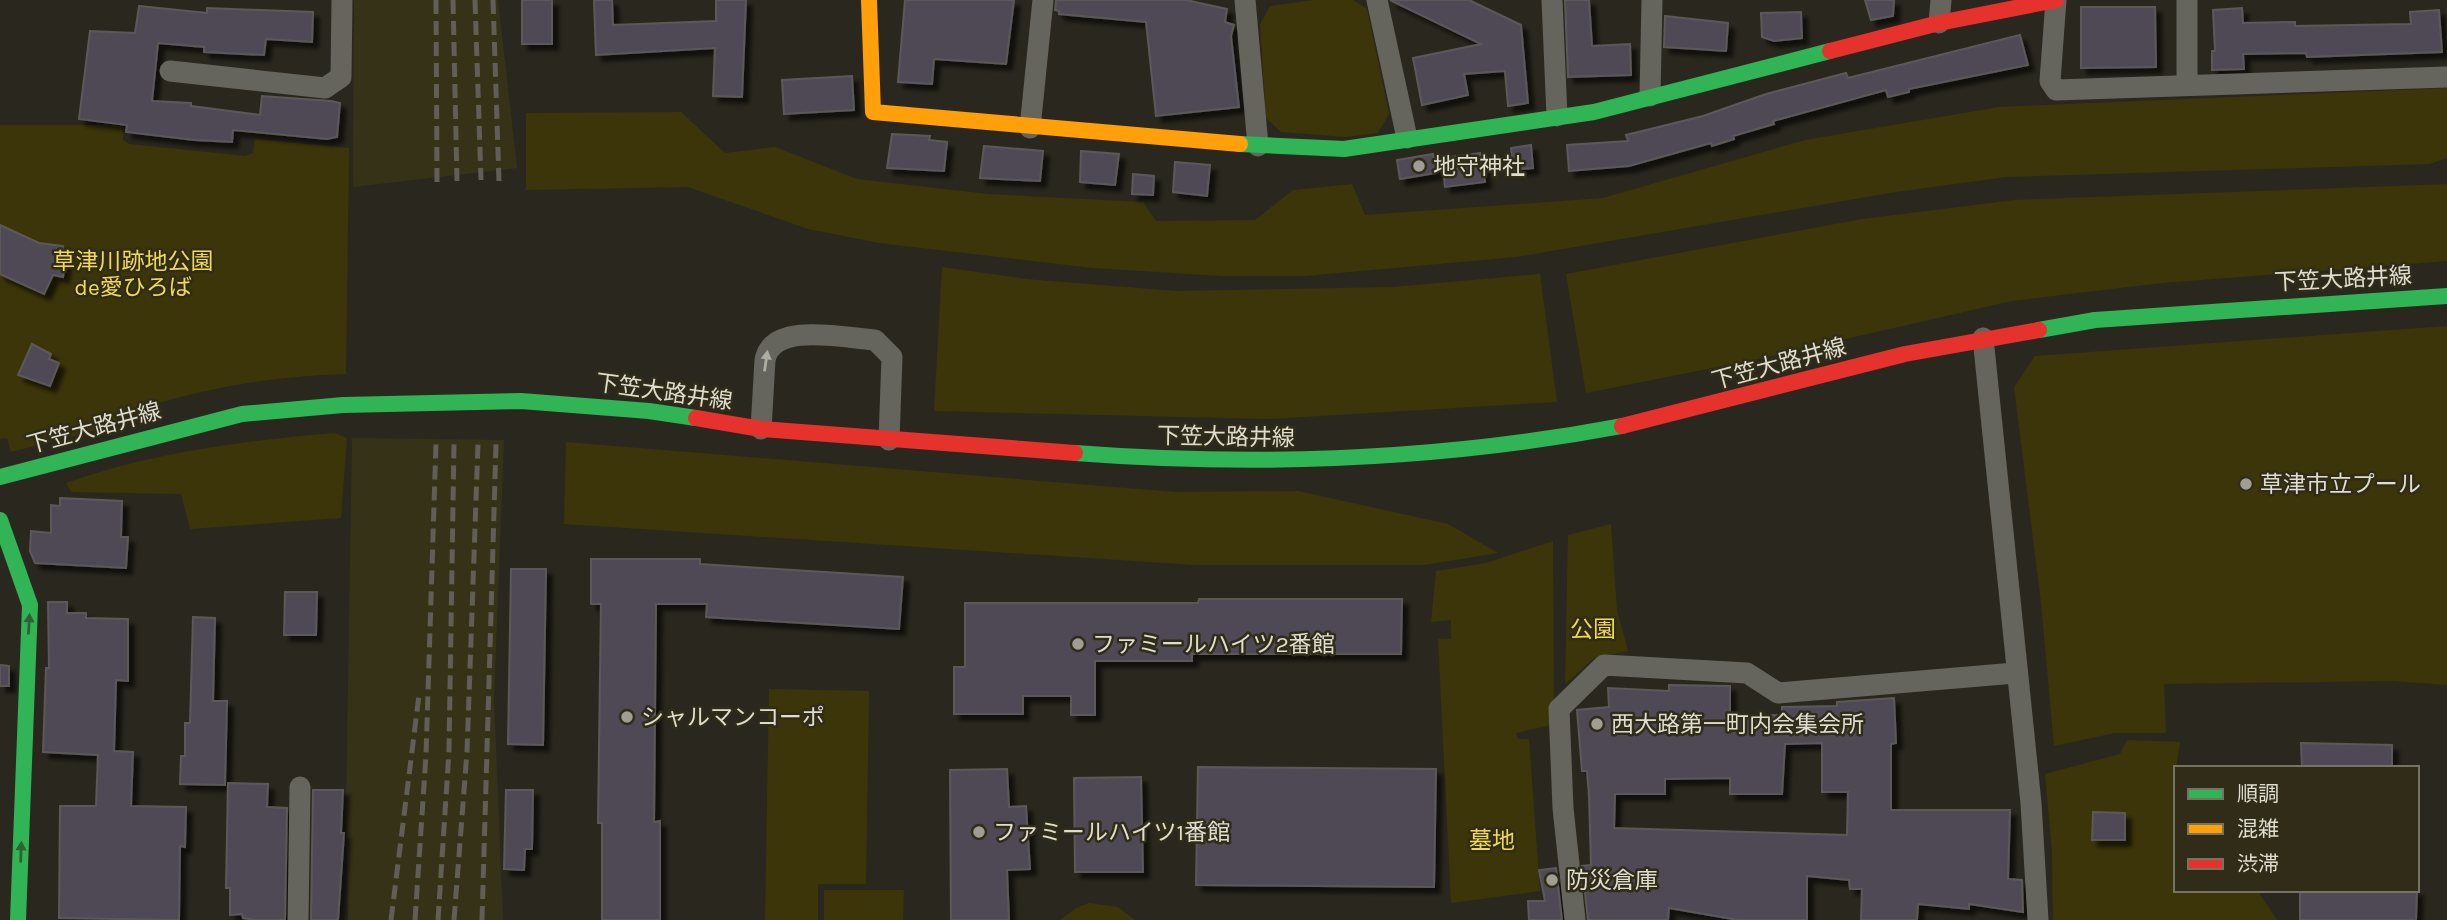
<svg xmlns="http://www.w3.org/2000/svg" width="2447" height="920" viewBox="0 0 2447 920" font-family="Karla,'Noto Sans JP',sans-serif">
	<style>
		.built { fill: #363218 }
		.green { fill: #3c3509 }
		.building { fill: #4f4a55; stroke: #5b5959; stroke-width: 2; fill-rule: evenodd; filter: url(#shadow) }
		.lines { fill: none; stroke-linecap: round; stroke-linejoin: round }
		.street { stroke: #66655d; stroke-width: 21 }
		.fast { stroke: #30b455; stroke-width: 16 }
		.slow { stroke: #ff9f0a; stroke-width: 16 }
		.jam { stroke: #e5322d; stroke-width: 16 }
		.rail { stroke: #605e56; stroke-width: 5; stroke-dasharray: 14 7; stroke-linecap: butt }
		.oneway { fill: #afada2 }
		.oneway2 { fill: #306230 }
		.poi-dot { fill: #a09e92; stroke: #302c18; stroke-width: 2.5 }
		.labels { text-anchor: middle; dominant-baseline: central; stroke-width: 5; stroke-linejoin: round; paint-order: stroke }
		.poi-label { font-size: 23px; fill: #dfddd0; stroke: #302c18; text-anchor: start }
		.park-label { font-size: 23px; fill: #f0da54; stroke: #302c18 }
		.street-label { font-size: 23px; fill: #dfddd0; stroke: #302c18 }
	</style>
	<defs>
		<filter id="shadow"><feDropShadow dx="6" dy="6" stdDeviation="2" flood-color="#0009"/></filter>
	</defs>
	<rect width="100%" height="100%" fill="#2a281e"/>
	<path class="built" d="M 354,0 L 498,0 L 517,168 L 353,187 Z
		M 352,438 L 504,440 L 494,699 L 503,920 L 348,920 L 346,808 Z"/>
	<path class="green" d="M 1314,0 L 1353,0 L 1367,9 L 1389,114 L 1378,133 L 1346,137 L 1281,132 L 1266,118 L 1260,25 L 1270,6 Z
		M 2447,88 L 2447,158 L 2429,164 L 2006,177 L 1896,192 L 1516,257 L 1305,276 L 1222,276 L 1093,268 L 879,243 L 808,229 L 688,187 L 526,190 L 526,113 L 681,112 L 725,153 L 775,147 L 857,179 L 988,194 L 1143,202 L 1156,221 L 1255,220 L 1293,190 L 1352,184 L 1365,215 L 1603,198 L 1805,140 L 1999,107 Z
		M 0,125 L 123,125 L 123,140 L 129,144 L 245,156 L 253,153 L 255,139 L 349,148 L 346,374 C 276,376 209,387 142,408 L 136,420 L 11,452 L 7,438 L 0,439 Z
		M 2447,184 L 2447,261 L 2162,283 L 2012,301 L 1758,359 L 1586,393 L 1566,274 L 1862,219 L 2015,200 Z
		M 942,267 L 1026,279 L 1176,291 L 1393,287 L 1540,274 L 1557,402 L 1268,419 L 934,411 Z
		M 2447,326 L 2447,685 L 2392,681 L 2164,684 L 2166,733 L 2115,733 L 2054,746 L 2041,603 L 2014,387 L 2035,356 Z
		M 334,433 L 347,438 L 341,518 L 190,529 L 181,494 L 71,492 L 66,483 C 153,452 243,441 334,433 Z
		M 566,442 L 1176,492 L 1298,491 L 1448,524 L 1498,553 L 1424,565 L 1195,565 L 564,524 Z
		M 1611,524 L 1617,610 L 1628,651 L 1594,658 L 1565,684 L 1568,535 Z
		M 1553,541 L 1554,724 L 1516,733 L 1518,739 L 1529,739 L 1540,891 L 1451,903 L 1438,639 L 1451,639 L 1451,620 L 1431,622 L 1436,571 L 1486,563 Z
		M 769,689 L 869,691 L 866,884 L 818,884 L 818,920 L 765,920 Z
		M 2127,740 L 2180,742 L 2176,768 L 2176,890 L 2257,890 L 2277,920 L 2053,920 L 2052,851 L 2045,774 L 2120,754 Z
		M 824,890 L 904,890 L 903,920 L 824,920 Z
		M 1089,903 L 1118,907 L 1135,920 L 1060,920 L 1076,908 Z"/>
	<path class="building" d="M 522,0 L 552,0 L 552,44 L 522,44 Z
		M 594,0 L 612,0 L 613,25 L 716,21 L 716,0 L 746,0 L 742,97 L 713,96 L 715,48 L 596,55 Z
		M 905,0 L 1014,0 L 1006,64 L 934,59 L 932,84 L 898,82 Z
		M 1056,0 L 1186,0 L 1227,9 L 1225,22 L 1234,25 L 1231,36 L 1239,107 L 1156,116 L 1146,22 L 1059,14 L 1059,11 L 1055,10 Z
		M 1390,0 L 1469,0 L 1521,25 L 1528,103 L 1508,106 L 1505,71 L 1464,74 L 1468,95 L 1422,105 L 1413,58 L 1481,44 Z
		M 1565,0 L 1589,0 L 1592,46 L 1630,44 L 1631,75 L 1568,77 Z
		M 1865,0 L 1894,0 L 1893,16 L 1871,20 Z
		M 139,6 L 207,13 L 207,8 L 313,12 L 312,42 L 266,39 L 264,55 L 204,52 L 204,47 L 158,43 L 152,101 L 191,103 L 191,106 L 260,115 L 262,96 L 331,101 L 340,103 L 337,137 L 327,139 L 233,130 L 232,142 L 194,140 L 126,132 L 127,125 L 79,119 L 90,31 L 135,33 Z
		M 2081,7 L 2155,7 L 2156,67 L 2081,68 Z
		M 2242,8 L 2243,23 L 2295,22 L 2295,26 L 2411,24 L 2410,12 L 2439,10 L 2442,52 L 2307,57 L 2306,53 L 2243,54 L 2244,69 L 2212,70 L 2212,51 L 2215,51 L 2213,10 Z
		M 1801,12 L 1802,38 L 1774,41 L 1762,37 L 1761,13 Z
		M 1665,16 L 1728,23 L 1726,51 L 1664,47 Z
		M 2020,35 L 2028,65 L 1909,89 L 1909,92 L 1888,97 L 1886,90 L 1773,121 L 1774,124 L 1733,136 L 1734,139 L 1712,146 L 1711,143 L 1629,166 L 1569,171 L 1567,145 L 1628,141 L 1626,135 L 1703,116 L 1766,94 L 1846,73 L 1848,78 Z
		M 852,76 L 854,110 L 784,114 L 782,80 Z
		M 892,134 L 930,136 L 929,140 L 947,142 L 944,171 L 887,168 Z
		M 1531,145 L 1533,168 L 1513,170 L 1511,148 Z
		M 984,146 L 1043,151 L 1040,181 L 980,178 Z
		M 1081,151 L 1119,154 L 1115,185 L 1080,182 Z
		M 1480,153 L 1485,182 L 1445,187 L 1442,158 Z
		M 1433,154 L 1436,173 L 1400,179 L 1397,160 Z
		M 1175,162 L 1210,165 L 1207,196 L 1173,192 Z
		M 1133,174 L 1154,176 L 1153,195 L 1132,194 Z
		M 0,225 L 39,243 L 63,246 L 62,253 L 66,254 L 63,277 L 53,275 L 44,294 L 0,274 Z
		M 32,344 L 51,354 L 49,359 L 59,363 L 50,386 L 18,375 Z
		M 60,498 L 122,501 L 121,537 L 128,537 L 126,568 L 35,563 L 30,551 L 31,531 L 51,533 L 51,505 L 60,506 Z
		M 591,559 L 700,559 L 700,564 L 903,577 L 899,629 L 706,617 L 707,604 L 656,604 L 654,822 L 660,821 L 660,920 L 602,920 L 602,823 L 598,823 L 601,604 L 591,604 Z
		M 511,569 L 546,569 L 543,745 L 508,744 Z
		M 285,592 L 317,592 L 316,635 L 284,635 Z
		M 1199,599 L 1402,599 L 1401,654 L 1192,654 L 1192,661 L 1095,661 L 1095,715 L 1071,715 L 1071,696 L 1023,696 L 1023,714 L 954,714 L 954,667 L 965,667 L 965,603 L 1198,603 Z
		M 48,602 L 67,602 L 67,613 L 86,613 L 86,618 L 128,619 L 128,681 L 116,680 L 114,751 L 133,752 L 131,806 L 186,807 L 185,847 L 180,846 L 179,920 L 59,918 L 60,806 L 96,806 L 98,755 L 43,752 L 46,668 L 49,668 Z
		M 193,617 L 215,618 L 213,701 L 227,701 L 225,785 L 180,784 L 181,756 L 185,756 L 185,723 L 190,723 Z
		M 0,665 L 9,666 L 9,686 L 0,686 Z
		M 1669,685 L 1730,686 L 1730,716 L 1782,715 L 1782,707 L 1837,706 L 1837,702 L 1894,698 L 1896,743 L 1891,744 L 1891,810 L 2010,810 L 2008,879 L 2022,880 L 2023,912 L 1969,904 L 1969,909 L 1918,904 L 1917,920 L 1861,920 L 1862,889 L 1850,889 L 1849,880 L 1807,876 L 1807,920 L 1738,920 L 1669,908 L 1668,920 L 1588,920 L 1582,866 L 1591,865 L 1589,796 L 1587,771 L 1582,771 L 1577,710 L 1609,707 L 1608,688 L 1669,691 ZM 1822,743 L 1822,792 L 1848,792 L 1847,835 L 1614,828 L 1615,794 L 1665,794 L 1665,779 L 1730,778 L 1730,794 L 1782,794 L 1785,744 Z
		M 2301,743 L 2392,745 L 2392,768 L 2302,768 Z
		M 1198,767 L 1436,769 L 1434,887 L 1196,885 Z
		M 1007,769 L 1009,807 L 1026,806 L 1030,869 L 1007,870 L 1009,920 L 951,920 L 950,770 Z
		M 1141,777 L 1143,872 L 1075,872 L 1074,778 Z
		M 228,783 L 268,784 L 267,807 L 287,808 L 285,920 L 255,920 L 243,918 L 242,914 L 230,915 L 230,888 L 226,888 Z
		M 313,790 L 343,790 L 341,833 L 344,833 L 338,920 L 311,920 Z
		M 506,790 L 533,790 L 532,849 L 525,849 L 524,870 L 504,869 Z
		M 2093,812 L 2125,813 L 2125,840 L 2092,840 Z
		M 1556,868 L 1562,920 L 1529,920 L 1528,901 L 1545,901 L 1539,870 Z
		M 2300,890 L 2417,890 L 2416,920 L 2300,920 Z"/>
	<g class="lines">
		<path class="street" d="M 1245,0 L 1258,146
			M 1377,0 L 1407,138
			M 1552,0 L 1557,116
			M 2056,0 L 2050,81 L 2056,90 L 2447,77
			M 1939,23 L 1941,0
			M 170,71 L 325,88 L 341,77 L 342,0
			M 2187,85 L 2187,0
			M 1650,96 L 1652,0
			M 1030,128 L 1043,0
			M 1983,338 L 2031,803 L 2038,920
			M 761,429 L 765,360 C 772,321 845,338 875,340 L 892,357 L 889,440
			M 298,920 L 300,787
			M 1575,920 L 1563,808 L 1559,709 L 1604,665 L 1747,673 L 1778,693 L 2015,673"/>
		<path class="fast" d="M 1240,144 L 1344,149 L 1594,112 L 1830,51
			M 2039,330 L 2095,320 L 2447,296
			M 1075,453 C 1259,467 1441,460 1622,426
			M 0,477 L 242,414 L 343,405 L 521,401 L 649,411 L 696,418
			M 0,520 L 30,605 L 18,920"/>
		<path class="slow" d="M 869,0 L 873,112 L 1240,144"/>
		<path class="jam" d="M 1830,51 L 1939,23 L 2056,0
			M 696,418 L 761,429 L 1075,453
			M 1622,426 L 1905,354 L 2039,330"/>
		<path class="rail" d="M 436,0 L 437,182
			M 453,0 L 457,181
			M 475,0 L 481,180
			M 493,0 L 499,181
			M 391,920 L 419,695
			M 415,920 L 426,755 L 436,443
			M 438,920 L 449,751 L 454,443
			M 454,920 L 467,752 L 478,444
			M 482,920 L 496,444"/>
	</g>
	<defs><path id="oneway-solid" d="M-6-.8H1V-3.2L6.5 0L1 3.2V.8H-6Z" transform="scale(1.75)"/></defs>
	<use class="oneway" href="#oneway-solid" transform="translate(766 361) rotate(-82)"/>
	<g class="oneway2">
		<use href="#oneway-solid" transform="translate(29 624) rotate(-87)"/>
		<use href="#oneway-solid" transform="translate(21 852) rotate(-88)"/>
	</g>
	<g class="poi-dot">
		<circle cx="1419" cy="166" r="7"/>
		<circle cx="2246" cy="484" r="7"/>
		<circle cx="1078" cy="644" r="7"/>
		<circle cx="627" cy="717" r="7"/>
		<circle cx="1597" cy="724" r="7"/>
		<circle cx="979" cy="832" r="7"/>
		<circle cx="1552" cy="880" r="7"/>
	</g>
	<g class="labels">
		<g class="poi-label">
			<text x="1433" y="166">地守神社</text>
			<text x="2260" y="484">草津市立プール</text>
			<text x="1092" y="644">ファミールハイツ2番館</text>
			<text x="641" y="717">シャルマンコーポ</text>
			<text x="1611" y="724">西大路第一町内会集会所</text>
			<text x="993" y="832">ファミールハイツ1番館</text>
			<text x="1566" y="880">防災倉庫</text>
		</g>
		<g class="park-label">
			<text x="133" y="261">草津川跡地公園<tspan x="133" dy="26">de愛ひろば</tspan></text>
			<text x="1593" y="629">公園</text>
			<text x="1492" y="840">墓地</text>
		</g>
		<g class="street-label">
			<text transform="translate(2343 279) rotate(-3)">下笠大路井線</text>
			<text transform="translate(1779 364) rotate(-15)">下笠大路井線</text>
			<text transform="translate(664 392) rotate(8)">下笠大路井線</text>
			<text transform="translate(94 428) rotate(-15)">下笠大路井線</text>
			<text transform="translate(1226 437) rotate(1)">下笠大路井線</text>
		</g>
	</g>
	<rect x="2174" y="766" width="245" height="126" fill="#302c18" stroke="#767362" stroke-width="2"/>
	<rect x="2188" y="789" width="35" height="10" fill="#30b455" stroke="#767362" stroke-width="2"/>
	<text x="2237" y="801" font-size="21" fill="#dfddd0">順調</text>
	<rect x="2188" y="824" width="35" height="10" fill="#ff9f0a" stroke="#767362" stroke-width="2"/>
	<text x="2237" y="836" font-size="21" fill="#dfddd0">混雑</text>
	<rect x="2188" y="859" width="35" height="10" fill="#e5322d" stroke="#767362" stroke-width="2"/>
	<text x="2237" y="871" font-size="21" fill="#dfddd0">渋滞</text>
</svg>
